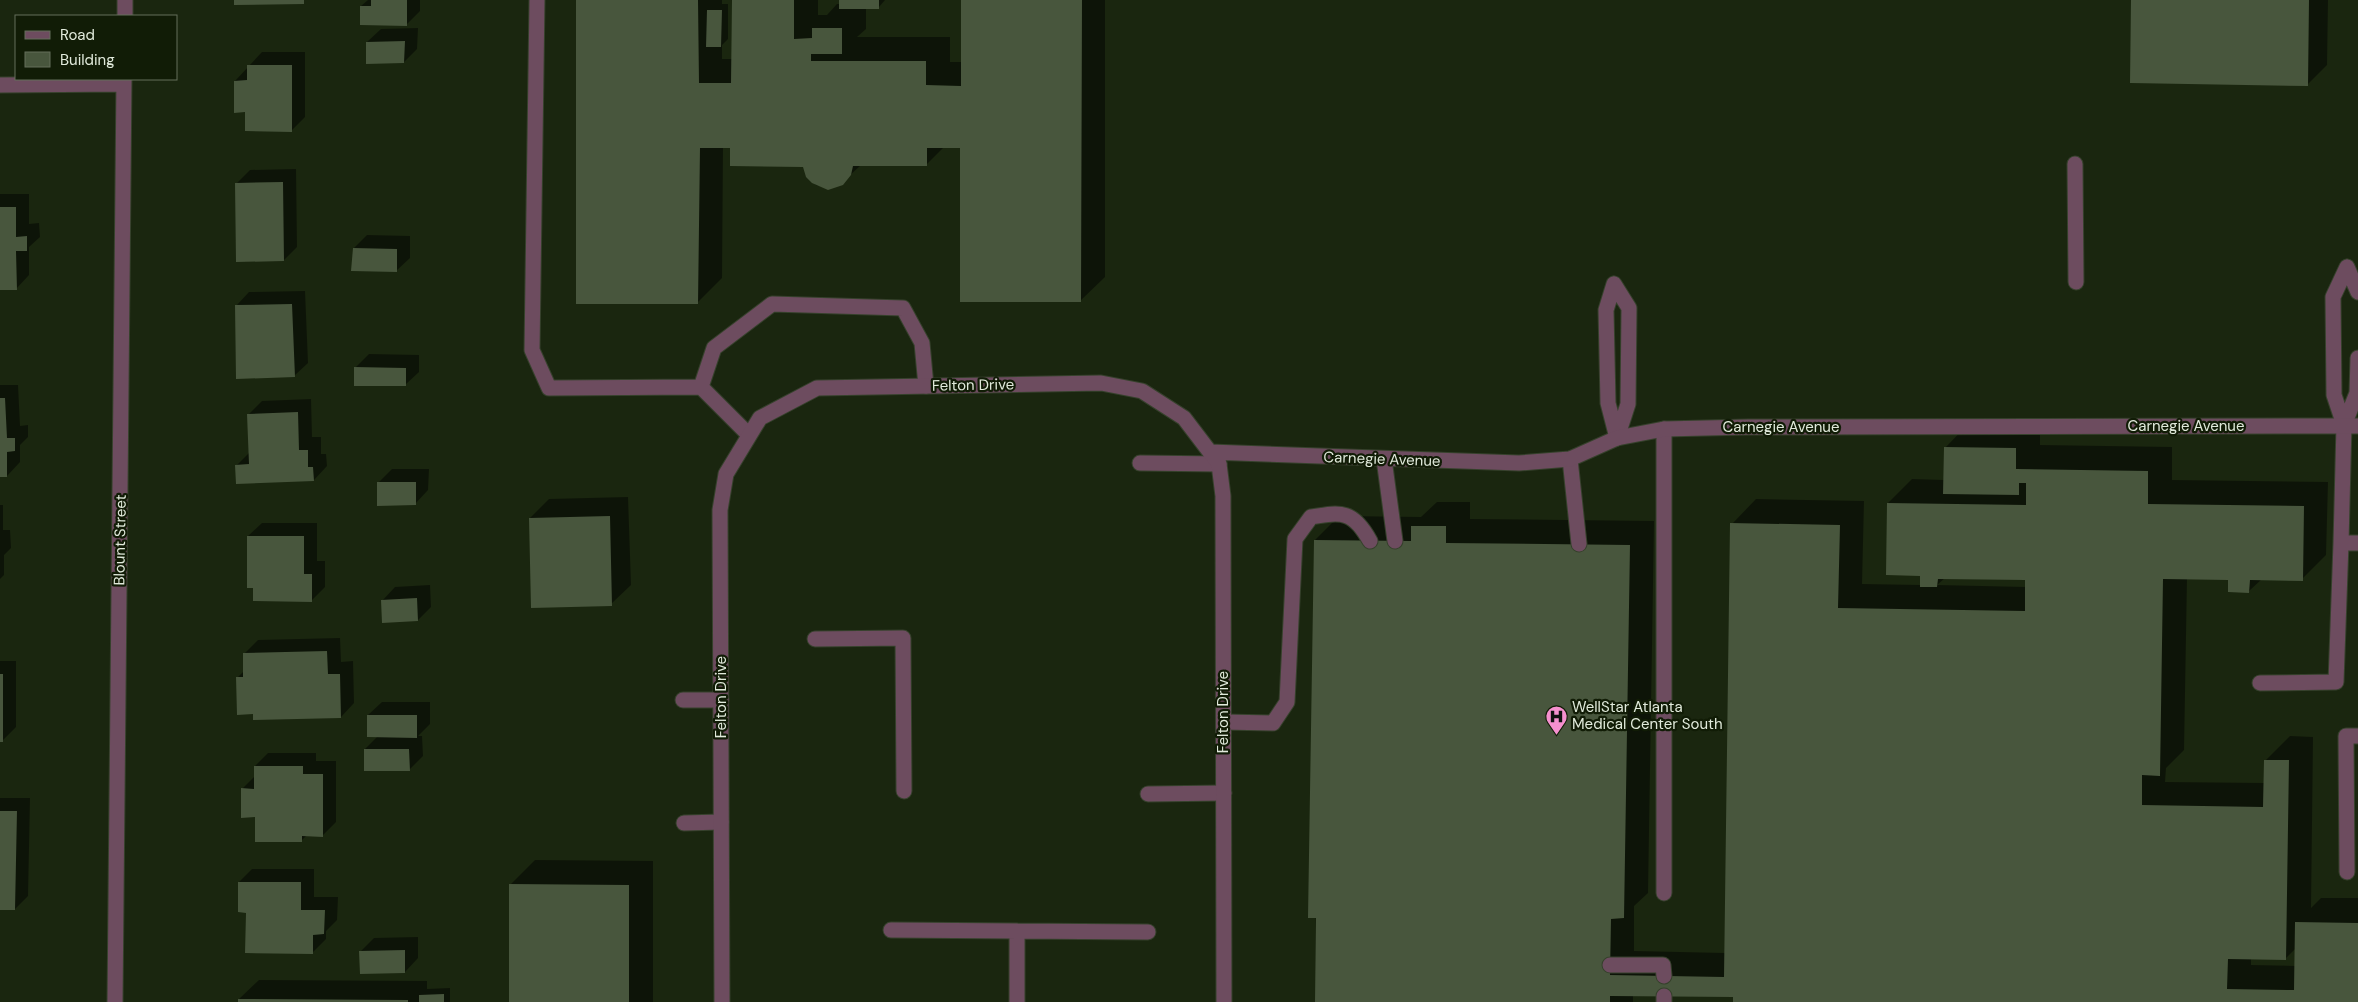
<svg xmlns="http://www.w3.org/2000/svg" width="2358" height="1002" viewBox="0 0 2358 1002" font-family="'DM Sans',sans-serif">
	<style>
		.shadow { fill: #0007; fill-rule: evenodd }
		.building { fill: #48563d }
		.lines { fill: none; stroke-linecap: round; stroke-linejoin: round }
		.lane-casing { stroke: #36412c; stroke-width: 17 }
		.street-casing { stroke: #36412c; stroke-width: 17 }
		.lane { stroke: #6d4c5f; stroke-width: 15 }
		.street { stroke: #6d4c5f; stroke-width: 15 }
		.labels { text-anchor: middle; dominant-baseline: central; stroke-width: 4.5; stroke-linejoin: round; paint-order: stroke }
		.street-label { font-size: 15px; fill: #e1eadb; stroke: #111c06 }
		.poi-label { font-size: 15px; fill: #e1eadb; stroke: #111c06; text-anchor: start }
	</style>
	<rect width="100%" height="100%" fill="#1a260f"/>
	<path class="shadow" d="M 368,0 L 420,0 L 420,11 L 406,25 L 361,6 Z
		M 577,0 L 722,0 L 722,4 L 728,4 L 728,39 L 722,45 L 722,59 L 733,59 L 733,0 L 818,0 L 818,15 L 827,15 L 837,4 L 840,4 L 840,0 L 885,0 L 879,7 L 866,7 L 866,29 L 857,37 L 950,37 L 950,62 L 962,62 L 962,0 L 1105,0 L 1105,277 L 1080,301 L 961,147 L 944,147 L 926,165 L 861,165 L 848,177 L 828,188 L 816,185 L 807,176 L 804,166 L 732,146 L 723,146 L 722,278 L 698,302 Z
		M 2132,0 L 2328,0 L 2327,65 L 2308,84 Z
		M 418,28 L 417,49 L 404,62 L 367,42 L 381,29 Z
		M 262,52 L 305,52 L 305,117 L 291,131 L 247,111 L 235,81 Z
		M 296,169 L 297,247 L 284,260 L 236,184 L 250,170 Z
		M 0,194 L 29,194 L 29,224 L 39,223 L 40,237 L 29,247 L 29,275 L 16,289 L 0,289 Z
		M 367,235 L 410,236 L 410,258 L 396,271 L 354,248 Z
		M 305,291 L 308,363 L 294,376 L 236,306 L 249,292 Z
		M 369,354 L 419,355 L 419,372 L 405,385 L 355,368 Z
		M 0,385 L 18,385 L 20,426 L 28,425 L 28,437 L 20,445 L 20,462 L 7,476 L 0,476 Z
		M 311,399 L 312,437 L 321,437 L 321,454 L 326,454 L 327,466 L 314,480 L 237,465 L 250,452 L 248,415 L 262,401 Z
		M 1969,423 L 2040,425 L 2040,445 L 2172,447 L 2172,480 L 2328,482 L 2326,555 L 2302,579 L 2262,579 L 2249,591 L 2230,579 L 2187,578 L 2184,750 L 2166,768 L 2165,782 L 2265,783 L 2265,761 L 2290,736 L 2313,737 L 2311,908 L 2321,898 L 2358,898 L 2358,1002 L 1734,1002 L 1735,996 L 1633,995 L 1633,1002 L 1316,1002 L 1315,540 L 1339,516 L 1421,517 L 1437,502 L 1470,502 L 1470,519 L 1654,521 L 1648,893 L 1634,906 L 1634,951 L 1725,953 L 1732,524 L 1756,499 L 1864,501 L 1862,584 L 1921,585 L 1921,575 L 1888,503 L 1912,479 L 1944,480 L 1945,448 ZM 1945,578 L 2026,579 L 2026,587 L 1937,585 ZM 2296,948 L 2296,966 L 2251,965 L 2251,958 L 2286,958 Z
		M 392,469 L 429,469 L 428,490 L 415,504 L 378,483 Z
		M 628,497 L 631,585 L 611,604 L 530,518 L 549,499 Z
		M 0,505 L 3,505 L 3,530 L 10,530 L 11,548 L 4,555 L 4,575 L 0,579 Z
		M 262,523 L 317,523 L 317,561 L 325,561 L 325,587 L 312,600 L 254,587 L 248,536 Z
		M 430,585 L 431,607 L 418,620 L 382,601 L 395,587 Z
		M 340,638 L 341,662 L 353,661 L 354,703 L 341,717 L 254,712 L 237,678 L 244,671 L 244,654 L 258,640 Z
		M 0,661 L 16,661 L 16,727 L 3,740 L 0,740 Z
		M 382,702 L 430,702 L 430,724 L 418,736 L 422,736 L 423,756 L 409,770 L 365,749 L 378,736 L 368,715 Z
		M 268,753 L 316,753 L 316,761 L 336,761 L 336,822 L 323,835 L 307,835 L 301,841 L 256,816 L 242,789 L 255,776 L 255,766 Z
		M 0,798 L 30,798 L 28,896 L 15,909 L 0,909 Z
		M 535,860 L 653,861 L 653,1002 L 510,1002 L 510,885 Z
		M 252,869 L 314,869 L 314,897 L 338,897 L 337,920 L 326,931 L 326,939 L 313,952 L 247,912 L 239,882 Z
		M 418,937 L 418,958 L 405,972 L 361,951 L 374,938 Z
		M 259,980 L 427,981 L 427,989 L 450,988 L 450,1002 L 239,1002 L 239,999 Z"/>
	<path class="building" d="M 234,0 L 304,0 L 304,4 L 234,5 Z
		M 371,0 L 407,0 L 407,26 L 360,25 L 360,6 L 371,6 Z
		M 576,0 L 698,0 L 699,83 L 731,83 L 732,0 L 794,0 L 794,39 L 812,38 L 812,28 L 842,28 L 842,54 L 811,54 L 811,61 L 926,61 L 926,85 L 961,86 L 961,0 L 1082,0 L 1081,302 L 960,302 L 960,148 L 927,148 L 927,166 L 853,166 L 851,175 L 843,185 L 828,190 L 812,183 L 806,177 L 803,167 L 730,166 L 730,148 L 700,148 L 698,304 L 576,304 Z
		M 839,0 L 879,0 L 879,9 L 839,9 Z
		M 2131,0 L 2309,0 L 2308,86 L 2130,83 Z
		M 707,10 L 722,10 L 721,47 L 706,47 Z
		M 405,41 L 404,63 L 366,64 L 366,42 Z
		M 247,65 L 292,65 L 292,132 L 245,131 L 245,112 L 234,113 L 234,81 L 247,80 Z
		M 283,182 L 284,261 L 236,262 L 235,183 Z
		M 0,207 L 16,207 L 16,237 L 27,236 L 27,251 L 16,251 L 17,290 L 0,290 Z
		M 353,248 L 397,249 L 397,272 L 351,271 Z
		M 292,304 L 295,377 L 236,379 L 235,305 Z
		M 354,367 L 406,368 L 406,386 L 354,386 Z
		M 0,398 L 5,398 L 7,438 L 15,438 L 15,451 L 7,452 L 7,477 L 0,477 Z
		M 298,412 L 299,450 L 308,450 L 308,467 L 313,467 L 314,481 L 236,484 L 235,465 L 249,464 L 247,414 Z
		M 1944,447 L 2016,448 L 2016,469 L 2148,471 L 2148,504 L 2304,506 L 2303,581 L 2250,580 L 2249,593 L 2228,592 L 2228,580 L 2163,579 L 2160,776 L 2142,775 L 2142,805 L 2263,807 L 2264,760 L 2289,760 L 2286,960 L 2228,959 L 2227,989 L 2294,990 L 2295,922 L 2358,923 L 2358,1002 L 1733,1002 L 1733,997 L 1610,996 L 1610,1002 L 1315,1002 L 1316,918 L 1308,918 L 1314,540 L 1411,541 L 1411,526 L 1446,526 L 1446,543 L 1630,545 L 1624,918 L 1611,919 L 1610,975 L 1724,977 L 1730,523 L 1840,525 L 1838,608 L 2025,611 L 2025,580 L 1938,579 L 1937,587 L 1920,587 L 1920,576 L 1886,575 L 1887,503 L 2026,505 L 2026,483 L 2019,483 L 2019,495 L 1943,494 Z
		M 377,482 L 416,482 L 416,505 L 377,506 Z
		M 610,516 L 612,606 L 531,608 L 529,518 Z
		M 247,536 L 304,536 L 304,574 L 312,574 L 312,602 L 253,601 L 253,588 L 247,588 Z
		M 417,598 L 418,621 L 382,623 L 381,600 Z
		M 327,651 L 328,674 L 340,674 L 341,718 L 253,720 L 253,714 L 237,715 L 236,677 L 243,677 L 243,653 Z
		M 0,674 L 3,674 L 3,742 L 0,742 Z
		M 367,715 L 417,715 L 417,738 L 367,737 Z
		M 364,749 L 409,749 L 410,771 L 364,771 Z
		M 254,766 L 303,766 L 303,774 L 323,774 L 323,837 L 302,836 L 302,842 L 255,842 L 255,817 L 241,818 L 241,788 L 254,789 Z
		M 0,811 L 17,811 L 15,910 L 0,910 Z
		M 238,882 L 301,882 L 301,910 L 325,910 L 324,934 L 313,935 L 313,954 L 245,953 L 246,913 L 238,912 Z
		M 509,884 L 629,885 L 629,1002 L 509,1002 Z
		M 405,950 L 405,973 L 360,974 L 359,951 Z
		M 444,994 L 444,1002 L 419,1002 L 419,995 Z
		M 238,999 L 408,1000 L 408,1002 L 238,1002 Z"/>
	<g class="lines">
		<defs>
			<path id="lane" d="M 537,0 L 532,350 L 549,388 L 701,387 L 714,348 L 772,304 L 903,308 L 922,343 L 926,386
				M 2075,164 L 2076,282
				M 2347,267 L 2333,297 L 2334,395 L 2344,425 L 2341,543 L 2358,543
				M 2347,267 L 2358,292
				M 1614,284 L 1629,308 L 1628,404 L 1617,438
				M 1614,284 L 1606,310 L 1608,403 L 1617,438
				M 701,387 L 749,435
				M 2344,425 L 2357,393 L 2358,358
				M 1384,459 L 1395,541
				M 1570,459 L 1579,544
				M 1140,463 L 1219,464
				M 815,639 L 903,638 L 904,791
				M 2260,683 L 2336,682 L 2341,543
				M 683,700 L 721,700
				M 1224,722 L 1273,723 L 1287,702 L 1295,539 L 1311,517 C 1342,512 1353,510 1370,541
				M 1148,794 L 1224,793
				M 684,823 L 721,822
				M 2347,872 L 2346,736 L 2358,736
				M 1664,893 L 1664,429
				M 891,930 L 1148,932
				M 1610,965 L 1663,965 L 1664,976
				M 1664,996 L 1664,1002
				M 1017,1002 L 1017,931"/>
			<path id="street" d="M 125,16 L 125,0
				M 0,85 L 124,84
				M 1210,452 L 1519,463 L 1570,459 L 1617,438 L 1664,429 L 1748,427 L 2358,426
				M 115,1002 L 124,79
				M 722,1002 L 720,510 L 726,474 L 760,418 L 817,388 L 1101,383 L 1142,391 L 1184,418 L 1219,464 L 1223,496 L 1224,1002"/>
		</defs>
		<use href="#lane" class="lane-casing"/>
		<use href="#street" class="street-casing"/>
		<use href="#lane" class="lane"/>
		<use href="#street" class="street"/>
	</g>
	<defs>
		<symbol id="hospital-pin" viewBox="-11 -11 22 30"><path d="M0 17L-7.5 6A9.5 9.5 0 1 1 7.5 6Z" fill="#f690cf" stroke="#111c06"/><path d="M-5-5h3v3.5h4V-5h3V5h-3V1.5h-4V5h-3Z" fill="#111"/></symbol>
	</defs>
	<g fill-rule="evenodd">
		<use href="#hospital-pin" x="1544" y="704" width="25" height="34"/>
	</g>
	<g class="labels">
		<g class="street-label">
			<text transform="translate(973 385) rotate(-1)">Felton Drive</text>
			<text x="2186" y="426">Carnegie Avenue</text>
			<text x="1781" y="427">Carnegie Avenue</text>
			<text transform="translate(1382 459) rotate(2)">Carnegie Avenue</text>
			<text transform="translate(120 540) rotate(-89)">Blount Street</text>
			<text transform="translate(721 697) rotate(-90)">Felton Drive</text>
			<text transform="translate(1223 712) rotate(-90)">Felton Drive</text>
		</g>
		<g class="poi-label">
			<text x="1572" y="707">WellStar Atlanta<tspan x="1572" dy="17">Medical Center South</tspan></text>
		</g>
	</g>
	<rect x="15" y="15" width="162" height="65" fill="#111c06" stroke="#646e5b"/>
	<rect x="25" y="31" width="25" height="8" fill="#6d4c5f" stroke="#646e5b"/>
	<text x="60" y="40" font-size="15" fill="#e1eadb">Road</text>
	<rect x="25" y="52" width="25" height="15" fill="#48563d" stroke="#646e5b"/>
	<text x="60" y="65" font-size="15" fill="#e1eadb">Building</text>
</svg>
